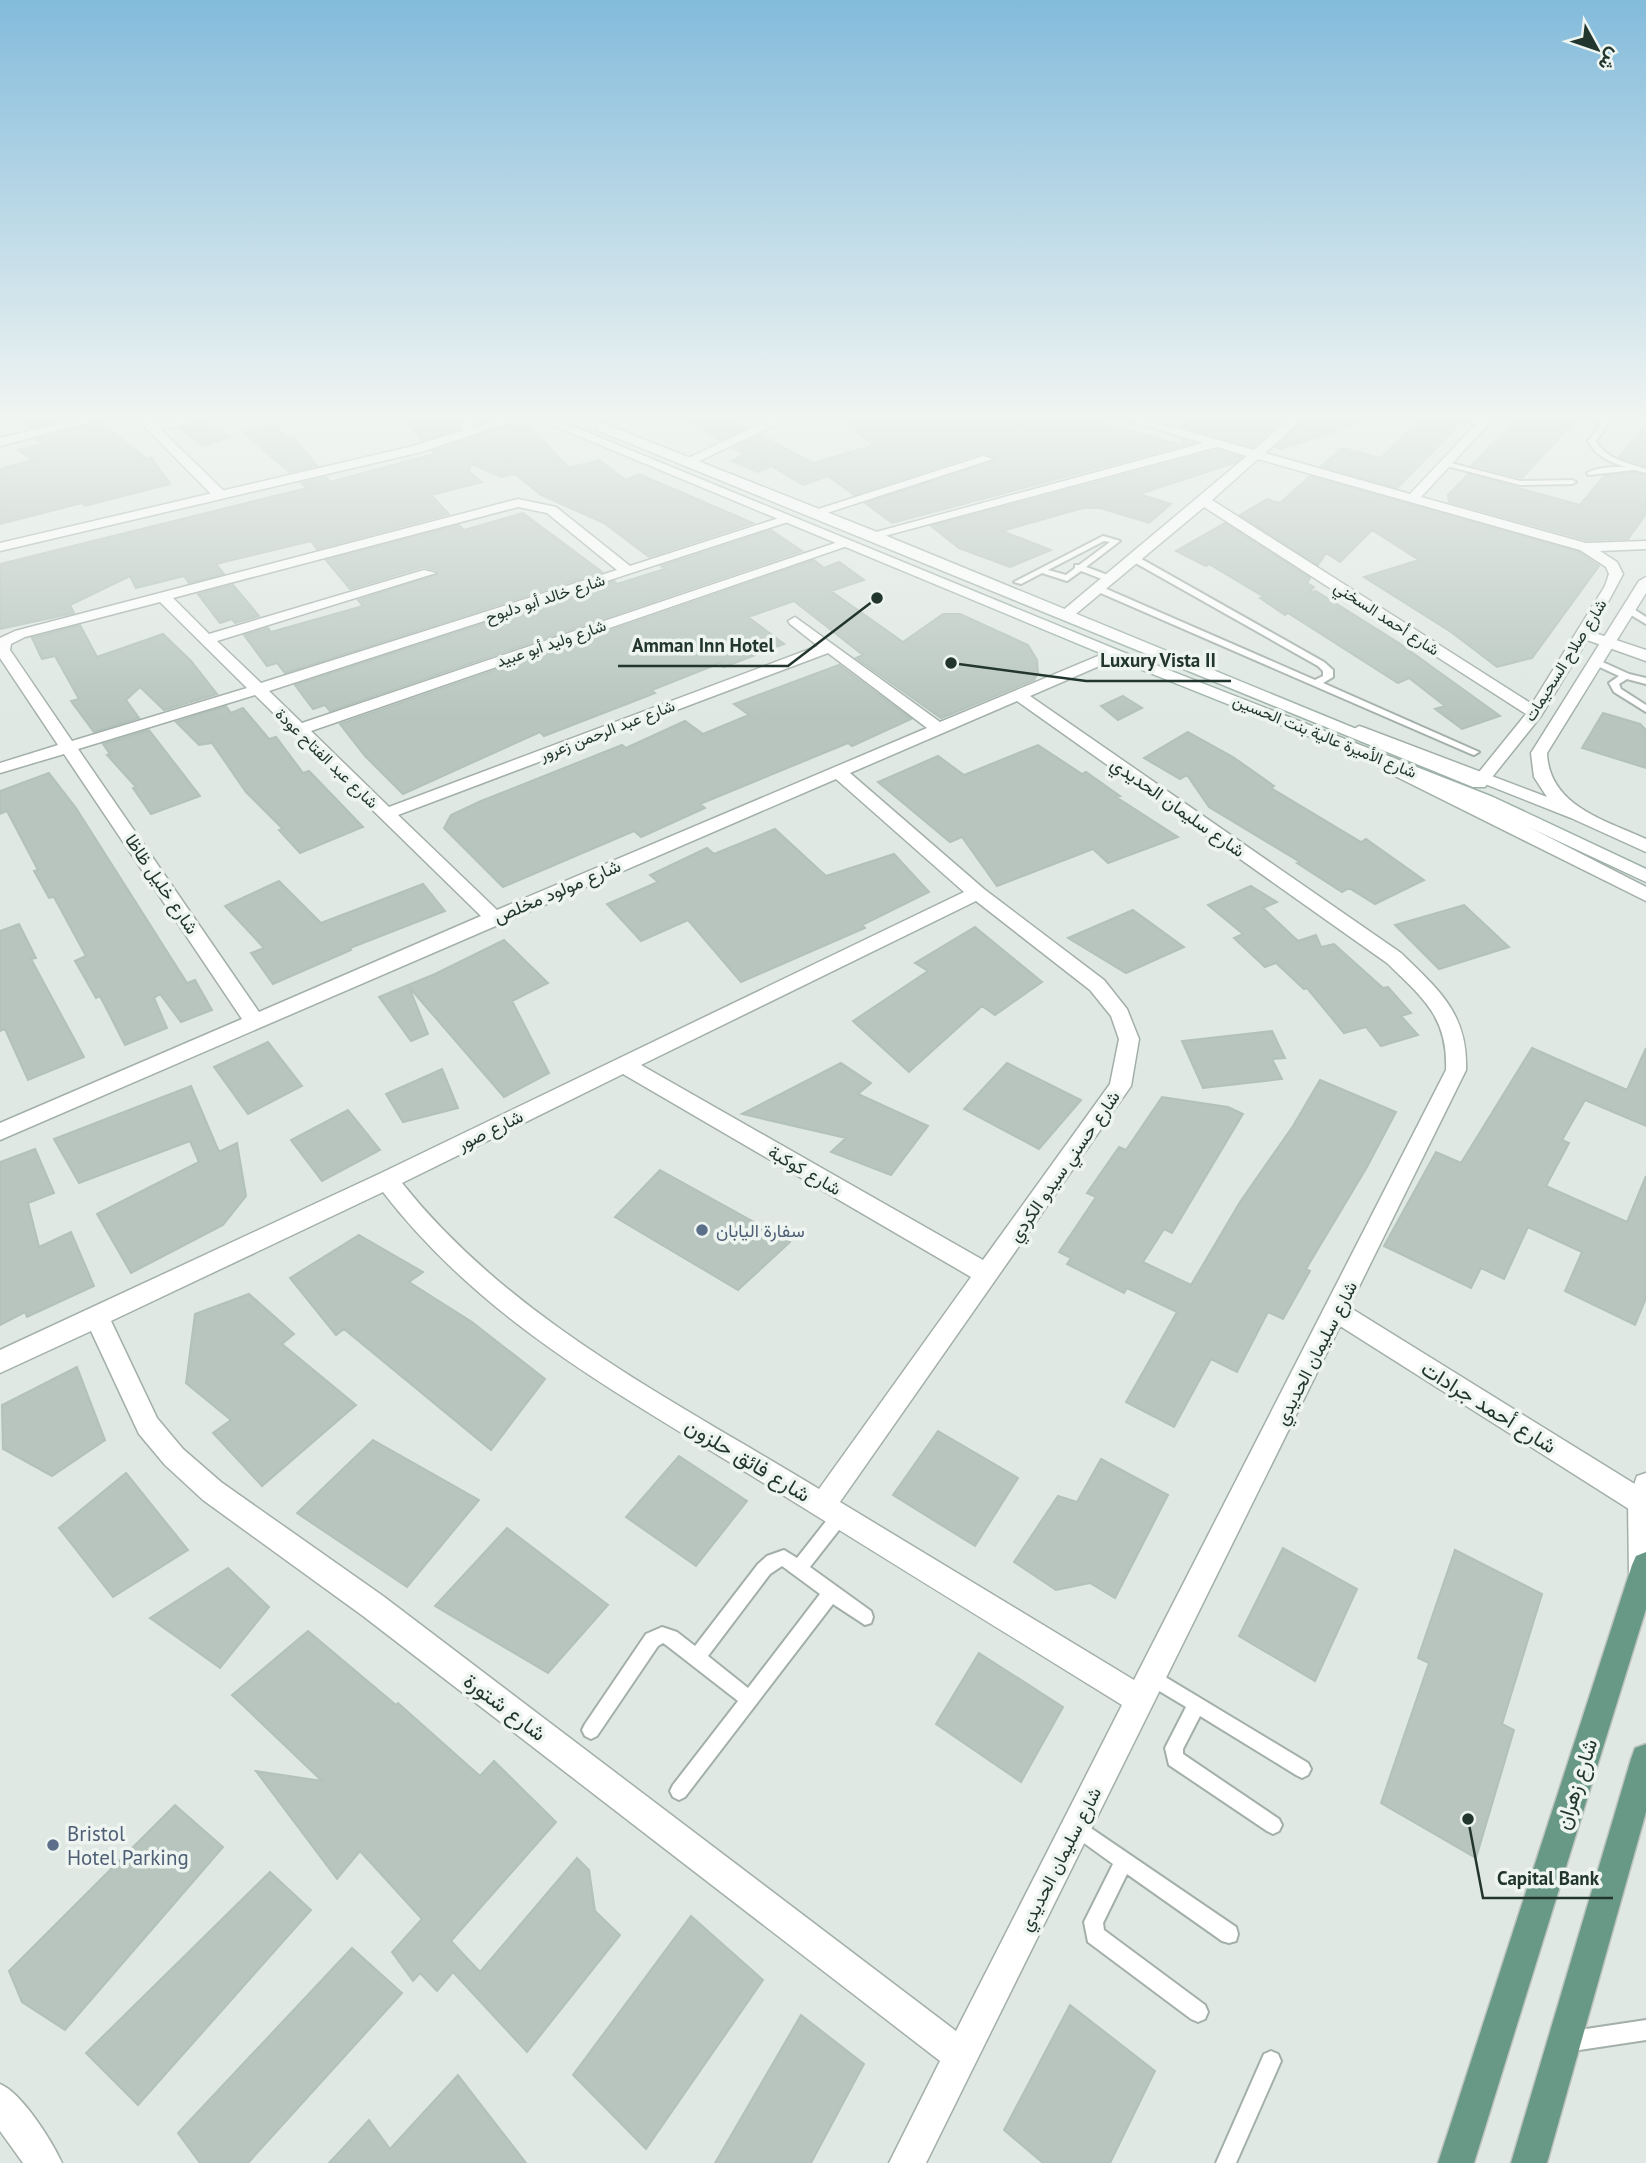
<svg xmlns="http://www.w3.org/2000/svg" width="1646" height="2163" viewBox="0 0 1646 2163" font-family="'PT Sans',Vazirmatn,sans-serif">
	<style>
		.building { fill: #b7c5be; stroke: #b2c1b9; stroke-width: 2 }
		.lines { fill: none; stroke-linecap: round; stroke-linejoin: round }
		.service-casing { stroke: #a3afa9; stroke-width: 4 }
		.minor-casing { stroke: #a3afa9; stroke-width: 3 }
		.tertiary-casing { stroke: #a3afa9; stroke-width: 3 }
		.secondary-casing { stroke: #9fb2a9; stroke-width: 3 }
		.primary-casing { stroke: #bdc3c0; stroke-width: 3 }
		.service { fill: #fff; fill-rule: evenodd }
		.minor { fill: #fff; fill-rule: evenodd }
		.tertiary { fill: #fff; fill-rule: evenodd }
		.secondary { fill: #fff; fill-rule: evenodd }
		.primary { fill: #689886; fill-rule: evenodd }
		.service-dot { fill: #5c6f8a; stroke: #eef5f1; stroke-width: 2.5 }
		.labels { text-anchor: middle; dominant-baseline: central; stroke-width: 7; stroke-linejoin: round; paint-order: stroke }
		.far-street-label { font-size: 16px; fill: #22362e; stroke: #eef5f1 }
		.street-label { font-size: 18px; fill: #22362e; stroke: #eef5f1 }
		.service-label { font-size: 18px; fill: #4e5e75; stroke: #eef5f1; text-anchor: start }
		.near-street-label { font-size: 21px; fill: #22362e; stroke: #eef5f1 }
		.near-service-label { font-size: 21px; fill: #4e5e75; stroke: #eef5f1; text-anchor: start }
		.leader { fill: none; stroke: #22362e; stroke-width: 2.5 }
		.callout-dot { fill: #22362e; stroke: #eef5f1; stroke-width: 2.5 }
		.callout-label { font-size: 19px; text-anchor: middle; font-weight: bold; fill: #22362e; stroke: #eef5f1; stroke-width: 7; stroke-linejoin: round; paint-order: stroke }
	</style>
	<rect width="100%" height="100%" fill="#dfe8e3"/>
	<path class="building" d="M 20,415 L 83,415 L 29,428 Z
		M 401,415 L 466,415 L 458,424 L 459,429 L 422,440 Z
		M 676,415 L 722,415 L 746,428 L 720,440 Z
		M 833,415 L 1073,415 L 1183,445 L 1182,440 L 1193,443 L 892,523 L 865,503 L 994,461 L 995,458 L 982,453 L 854,495 L 828,476 L 803,485 L 771,466 L 758,472 L 731,461 L 745,454 L 734,448 L 760,435 L 813,463 L 874,445 Z
		M 1179,415 L 1209,415 L 1238,423 L 1248,415 L 1289,415 L 1253,447 L 1181,427 Z
		M 1310,415 L 1370,415 L 1371,420 L 1280,449 L 1275,447 Z
		M 1424,415 L 1442,415 L 1462,422 L 1397,488 L 1321,466 L 1342,448 L 1381,458 Z
		M 1521,415 L 1555,415 L 1573,423 L 1522,478 L 1472,465 Z
		M 100,422 L 147,459 L 151,457 L 170,484 L 85,506 L 82,503 L 0,524 L 0,469 L 32,460 L 18,450 L 41,444 L 37,439 Z
		M 204,422 L 229,437 L 205,446 L 178,428 Z
		M 275,424 L 286,437 L 293,436 L 317,466 L 289,472 L 243,432 Z
		M 514,424 L 514,427 L 527,424 L 569,468 L 599,460 L 626,480 L 639,474 L 753,523 L 649,557 L 604,523 L 541,495 L 515,474 L 501,477 L 472,464 L 468,471 L 482,482 L 431,495 L 449,514 L 317,549 L 311,541 L 216,564 L 224,574 L 189,583 L 184,576 L 136,588 L 130,576 L 70,605 L 74,613 L 0,629 L 0,564 L 307,488 L 301,483 L 326,477 L 330,482 L 434,454 L 432,451 Z
		M 1646,424 L 1646,466 L 1619,457 Z
		M 1217,450 L 1242,457 L 1234,463 L 1139,494 L 1171,504 L 1149,523 L 1100,508 L 1083,508 L 1002,531 L 1051,550 L 1010,567 L 959,548 L 931,526 Z
		M 1635,473 L 1646,475 L 1646,514 L 1628,539 L 1586,540 L 1449,502 L 1448,495 L 1468,474 L 1580,505 L 1604,476 Z
		M 1310,476 L 1579,552 L 1599,566 L 1532,658 L 1497,667 L 1451,632 L 1364,577 L 1419,560 L 1372,530 L 1340,562 L 1326,553 L 1318,565 L 1240,515 L 1267,499 L 1280,503 Z
		M 523,513 L 602,572 L 285,673 L 277,663 L 267,666 L 244,635 L 268,628 L 271,632 L 363,606 L 358,600 L 438,574 L 437,570 L 423,567 L 350,589 L 326,560 L 459,525 L 464,530 Z
		M 1225,523 L 1310,578 L 1307,583 L 1314,587 L 1308,593 L 1316,591 L 1399,643 L 1500,716 L 1462,729 L 1435,709 L 1445,706 L 1409,678 L 1398,683 L 1288,613 L 1285,615 L 1260,598 L 1264,597 L 1209,564 L 1206,566 L 1176,551 Z
		M 771,530 L 802,551 L 330,711 L 325,705 L 313,709 L 295,685 L 614,581 L 617,584 L 665,569 L 661,566 Z
		M 814,560 L 824,568 L 839,562 L 864,580 L 831,591 L 903,642 L 943,614 L 960,614 L 1028,645 L 1037,660 L 1038,673 L 1034,680 L 941,718 L 856,658 L 863,655 L 794,601 L 748,617 L 784,644 L 724,667 L 720,663 L 652,690 L 655,693 L 544,736 L 540,732 L 403,794 L 365,756 L 340,724 Z
		M 233,585 L 259,616 L 235,623 L 232,619 L 220,623 L 198,594 Z
		M 80,625 L 97,657 L 163,634 L 191,661 L 217,694 L 164,710 L 140,687 L 126,700 L 139,718 L 94,732 L 71,701 L 79,699 L 55,656 L 42,659 L 32,638 Z
		M 839,665 L 911,719 L 852,746 L 848,743 L 700,804 L 705,808 L 641,837 L 634,831 L 503,887 L 444,828 L 451,815 L 481,801 L 622,745 L 626,748 L 685,721 L 703,734 L 749,715 L 734,704 Z
		M 1123,696 L 1142,708 L 1118,720 L 1101,706 Z
		M 226,706 L 231,713 L 243,708 L 269,739 L 276,737 L 303,773 L 309,771 L 363,827 L 300,853 L 279,830 L 283,829 L 246,792 L 212,743 L 199,745 L 176,722 Z
		M 1603,713 L 1640,724 L 1646,730 L 1646,768 L 1582,748 Z
		M 149,730 L 200,796 L 151,814 L 133,788 L 136,787 L 107,755 L 110,754 L 103,744 Z
		M 1188,732 L 1233,757 L 1274,786 L 1271,788 L 1361,842 L 1366,839 L 1424,880 L 1375,904 L 1349,888 L 1342,892 L 1297,863 L 1300,862 L 1209,807 L 1187,775 L 1180,779 L 1144,758 Z
		M 1038,745 L 1082,774 L 1086,772 L 1120,796 L 1116,797 L 1178,837 L 1108,863 L 1093,849 L 997,886 L 962,837 L 950,842 L 878,782 L 938,756 L 964,775 Z
		M 49,773 L 76,808 L 187,983 L 195,980 L 212,1010 L 181,1022 L 160,994 L 154,998 L 167,1028 L 125,1045 L 100,996 L 96,998 L 75,961 L 86,956 L 54,897 L 49,898 L 34,871 L 38,870 L 7,811 L 0,814 L 0,791 Z
		M 775,829 L 826,876 L 894,854 L 929,892 L 862,925 L 865,928 L 741,982 L 688,920 L 641,941 L 607,904 L 658,882 L 650,875 L 707,848 L 714,854 Z
		M 279,881 L 321,923 L 423,884 L 445,911 L 350,948 L 351,950 L 273,984 L 251,953 L 264,948 L 225,906 Z
		M 1251,886 L 1277,902 L 1263,908 L 1298,941 L 1316,935 L 1321,947 L 1334,944 L 1383,988 L 1388,987 L 1411,1013 L 1401,1016 L 1418,1035 L 1381,1046 L 1366,1027 L 1344,1033 L 1307,988 L 1304,989 L 1276,963 L 1265,967 L 1234,938 L 1243,934 L 1208,905 Z
		M 1464,905 L 1509,947 L 1439,969 L 1395,925 Z
		M 1133,910 L 1184,947 L 1126,973 L 1068,938 Z
		M 19,924 L 36,958 L 31,959 L 84,1057 L 28,1080 L 5,1029 L 0,1031 L 0,931 Z
		M 975,927 L 1042,982 L 995,1015 L 982,1006 L 909,1072 L 853,1021 L 928,971 L 915,963 Z
		M 504,940 L 548,983 L 512,1001 L 549,1073 L 504,1097 L 409,987 L 428,1034 L 411,1041 L 379,997 L 435,974 Z
		M 1272,1031 L 1285,1058 L 1272,1059 L 1282,1079 L 1203,1088 L 1182,1041 Z
		M 268,1042 L 302,1086 L 248,1114 L 214,1067 Z
		M 1532,1048 L 1627,1090 L 1646,1048 L 1646,1126 L 1585,1100 L 1562,1140 L 1569,1143 L 1546,1186 L 1627,1222 L 1646,1176 L 1646,1298 L 1635,1325 L 1565,1291 L 1582,1252 L 1528,1227 L 1504,1279 L 1481,1268 L 1471,1288 L 1384,1246 L 1436,1152 L 1461,1163 Z
		M 841,1063 L 871,1083 L 858,1094 L 928,1126 L 891,1175 L 831,1152 L 846,1138 L 742,1114 Z
		M 1007,1063 L 1081,1100 L 1039,1149 L 964,1109 Z
		M 442,1069 L 458,1108 L 403,1122 L 386,1094 Z
		M 1320,1080 L 1396,1112 L 1367,1167 L 1306,1269 L 1310,1271 L 1283,1319 L 1268,1312 L 1237,1372 L 1211,1359 L 1174,1427 L 1126,1402 L 1177,1312 L 1127,1288 L 1124,1293 L 1067,1264 L 1071,1258 L 1059,1252 L 1096,1197 L 1087,1193 L 1119,1147 L 1126,1150 L 1162,1097 L 1228,1107 L 1243,1114 L 1172,1233 L 1164,1229 L 1143,1262 L 1191,1285 L 1240,1202 L 1293,1126 Z
		M 191,1086 L 219,1152 L 237,1143 L 246,1196 L 223,1225 L 131,1273 L 97,1214 L 199,1162 L 190,1141 L 79,1183 L 54,1139 Z
		M 348,1110 L 380,1150 L 322,1181 L 291,1140 Z
		M 35,1149 L 54,1193 L 28,1203 L 39,1247 L 71,1232 L 94,1286 L 27,1317 L 25,1312 L 0,1325 L 0,1162 Z
		M 660,1170 L 790,1242 L 738,1290 L 615,1217 Z
		M 359,1235 L 423,1272 L 409,1282 L 472,1322 L 545,1379 L 491,1450 L 344,1329 L 336,1335 L 290,1278 Z
		M 249,1294 L 294,1334 L 282,1344 L 356,1405 L 262,1486 L 213,1433 L 231,1420 L 186,1383 L 195,1314 Z
		M 77,1367 L 105,1440 L 52,1476 L 3,1449 L 2,1405 Z
		M 938,1431 L 1018,1478 L 975,1546 L 893,1495 Z
		M 373,1440 L 479,1500 L 407,1587 L 297,1513 Z
		M 679,1456 L 747,1501 L 696,1566 L 626,1517 Z
		M 1101,1459 L 1168,1495 L 1115,1598 L 1090,1583 L 1056,1590 L 1014,1562 L 1058,1496 L 1077,1502 Z
		M 126,1473 L 188,1550 L 113,1597 L 59,1528 Z
		M 507,1528 L 608,1605 L 548,1673 L 435,1606 Z
		M 1283,1548 L 1357,1589 L 1315,1681 L 1239,1636 Z
		M 1455,1550 L 1542,1594 L 1502,1724 L 1514,1730 L 1476,1858 L 1381,1803 L 1429,1663 L 1418,1658 Z
		M 228,1568 L 269,1607 L 220,1668 L 150,1618 Z
		M 308,1631 L 396,1705 L 398,1703 L 480,1776 L 494,1761 L 556,1822 L 451,1941 L 480,1972 L 577,1858 L 589,1870 L 595,1911 L 620,1935 L 527,2052 L 453,1972 L 437,1991 L 420,1973 L 413,1981 L 392,1952 L 422,1919 L 360,1851 L 337,1879 L 256,1771 L 322,1781 L 232,1695 Z
		M 979,1653 L 1063,1707 L 1021,1782 L 936,1724 Z
		M 175,1805 L 223,1847 L 65,2030 L 22,2002 L 9,1971 Z
		M 270,1872 L 311,1910 L 138,2105 L 86,2053 Z
		M 691,1916 L 763,1980 L 646,2149 L 573,2075 Z
		M 352,1948 L 402,1993 L 248,2163 L 200,2163 L 178,2133 Z
		M 1070,2005 L 1155,2071 L 1110,2163 L 1043,2163 L 1004,2130 Z
		M 801,2015 L 864,2064 L 811,2163 L 715,2163 Z
		M 458,2075 L 526,2163 L 329,2163 L 369,2120 L 390,2149 Z"/>
	<g class="lines">
		<defs>
			<path id="service" d="M 1574,415 L 1586,415 L 1604,420 L 1608,415 L 1615,415 L 1596,441 C 1605,459 1629,463 1646,469 L 1646,473 L 1635,470 L 1588,475 L 1587,473 C 1598,467 1613,467 1625,467 C 1610,462 1596,456 1588,441 L 1601,424 Z
				M 1443,461 L 1520,481 L 1572,480 L 1576,482 L 1572,484 L 1520,485 L 1443,465 Z
				M 1103,536 L 1120,541 L 1086,567 L 1113,577 L 1113,581 L 1107,581 L 1081,571 L 1067,581 L 1042,573 L 1021,584 L 1014,582 ZM 1104,541 L 1110,542 L 1079,565 L 1075,565 L 1075,568 L 1066,575 L 1048,570 Z
				M 1132,557 L 1138,557 L 1324,662 L 1333,670 L 1333,677 L 1323,683 L 1479,752 L 1474,755 L 1471,754 L 1096,591 L 1096,587 L 1102,587 L 1315,680 L 1323,676 L 1323,671 L 1318,666 L 1132,561 Z
				M 1626,608 L 1632,608 L 1646,617 L 1646,624 L 1626,612 Z
				M 1596,659 L 1629,674 L 1646,678 L 1646,684 L 1627,679 L 1619,684 L 1621,689 L 1646,705 L 1646,712 L 1614,692 L 1609,683 L 1619,676 L 1593,664 L 1593,660 Z
				M 840,1509 L 846,1511 L 848,1516 L 846,1521 L 810,1567 L 871,1611 L 873,1617 L 871,1623 L 865,1625 L 833,1604 L 685,1797 L 679,1800 L 673,1797 L 670,1791 L 673,1785 L 738,1701 L 666,1645 L 663,1643 L 658,1646 L 597,1736 L 591,1739 L 585,1736 L 582,1730 L 585,1724 L 646,1634 L 662,1627 L 677,1632 L 695,1646 L 758,1564 L 767,1556 L 784,1550 L 797,1558 L 834,1511 ZM 782,1566 L 820,1594 L 748,1688 L 708,1656 L 770,1574 Z
				M 1152,1669 L 1308,1763 L 1311,1769 L 1308,1775 L 1302,1778 L 1296,1775 L 1200,1716 L 1183,1749 L 1183,1754 L 1279,1819 L 1282,1825 L 1279,1831 L 1273,1834 L 1267,1831 L 1169,1765 L 1165,1748 L 1186,1707 L 1146,1683 L 1144,1677 L 1146,1671 Z
				M 1076,1818 L 1236,1927 L 1238,1934 L 1236,1941 L 1229,1943 L 1222,1941 L 1127,1874 L 1103,1923 L 1104,1930 L 1205,2005 L 1208,2012 L 1205,2019 L 1198,2022 L 1191,2019 L 1088,1942 L 1084,1922 L 1113,1864 L 1070,1833 L 1067,1827 L 1070,1821 Z
				M 1646,2020 L 1646,2040 L 1566,2052 L 1559,2049 L 1556,2042 L 1559,2035 L 1566,2032 Z
				M 1271,2051 L 1278,2054 L 1281,2061 L 1236,2163 L 1216,2163 L 1264,2054 Z"/>
			<path id="minor" d="M 95,415 L 117,415 L 0,446 L 0,438 Z
				M 133,415 L 146,415 L 155,423 L 194,415 L 219,415 L 161,430 L 224,491 L 224,497 L 214,497 Z
				M 779,415 L 796,415 L 693,464 L 682,461 Z
				M 1109,415 L 1130,415 L 1254,450 L 1293,415 L 1307,415 L 1265,453 L 1410,494 L 1476,424 L 1451,415 L 1497,415 L 1421,497 L 1586,543 L 1646,541 L 1646,549 L 1600,551 L 1617,562 L 1623,574 L 1592,632 L 1646,650 L 1646,661 L 1587,640 L 1541,716 L 1489,781 L 1483,782 L 1475,777 L 1526,714 L 1204,507 L 1071,618 L 1061,618 L 1061,612 L 1247,456 L 1217,447 L 877,538 L 865,535 L 1203,443 ZM 1258,459 L 1580,550 L 1606,567 L 1609,574 L 1605,586 L 1532,704 L 1212,500 Z
				M 983,456 L 993,459 L 821,515 L 809,512 Z
				M 518,499 L 556,507 L 630,566 L 782,517 L 794,520 L 269,691 L 302,723 L 841,541 L 853,544 L 311,731 L 389,807 L 818,646 L 790,624 L 788,621 L 795,617 L 940,722 L 1110,651 L 1120,651 L 1120,657 L 1030,696 L 1401,953 C 1439,990 1468,1014 1466,1070 L 1349,1307 L 1646,1491 L 1646,1512 L 1641,1514 L 1632,1511 L 1340,1326 L 926,2163 L 889,2163 L 940,2061 L 363,1616 L 203,1500 L 165,1465 L 139,1434 L 91,1331 L 0,1373 L 0,1350 L 379,1174 L 964,892 L 836,779 L 0,1140 L 0,1123 L 242,1019 L 64,754 L 0,773 L 0,763 L 58,745 L 0,658 L 0,638 L 15,631 ZM 518,507 L 547,513 L 617,570 L 261,683 L 217,641 L 436,573 L 424,570 L 209,634 L 173,598 ZM 160,602 L 247,688 L 72,741 L 10,650 L 11,644 L 25,637 ZM 828,653 L 927,728 L 497,910 L 398,815 ZM 255,695 L 481,916 L 259,1012 L 78,749 ZM 1017,701 L 1387,963 C 1423,998 1448,1017 1446,1070 L 1134,1680 L 840,1502 L 1131,1086 L 1139,1039 L 1127,1009 L 1104,980 L 984,889 L 850,773 ZM 976,901 L 1090,990 L 1111,1016 L 1119,1039 L 1110,1084 L 983,1260 L 641,1065 ZM 623,1074 L 971,1277 L 819,1489 C 671,1399 511,1320 402,1183 ZM 383,1192 C 483,1321 613,1390 749,1474 C 873,1551 997,1628 1122,1705 L 956,2031 L 383,1596 L 221,1482 L 183,1449 L 157,1418 L 111,1321 Z
				M 0,2084 C 22,2093 52,2141 62,2163 L 23,2163 L 0,2131 Z"/>
			<path id="tertiary" d="M 513,415 L 533,415 L 421,452 L 0,551 L 0,543 L 413,446 Z
				M 1646,577 L 1646,593 L 1547,753 C 1549,806 1605,820 1646,839 L 1646,852 L 1571,818 L 1351,731 L 1359,726 L 1365,728 L 1547,797 L 1534,777 L 1531,753 L 1639,581 Z
				M 1393,763 L 1484,804 L 1646,887 L 1646,901 L 1387,772 L 1385,768 Z
				M 1646,1473 L 1646,1586 L 1643,1587 L 1633,1583 L 1629,1574 L 1628,1502 L 1637,1476 Z"/>
			<path id="secondary" d="M 470,415 L 483,415 L 470,429 L 462,429 L 460,426 Z
				M 528,415 L 545,415 L 1120,651 L 1493,797 L 1646,869 L 1646,882 L 1481,805 L 1110,657 Z
				M 597,424 L 605,424 L 877,532 L 1488,783 L 1485,787 L 1473,787 L 597,430 Z"/>
			<path id="primary" d="M 1646,1552 L 1646,1609 L 1474,2163 L 1438,2163 L 1632,1565 L 1636,1556 Z
				M 1646,1744 L 1646,1812 L 1547,2163 L 1511,2163 L 1631,1759 L 1635,1748 Z"/>
		</defs>
		<use href="#service" class="service-casing"/>
		<use href="#minor" class="minor-casing"/>
		<use href="#tertiary" class="tertiary-casing"/>
		<use href="#secondary" class="secondary-casing"/>
		<use href="#primary" class="primary-casing"/>
		<use href="#service" class="service"/>
		<use href="#minor" class="minor"/>
		<use href="#tertiary" class="tertiary"/>
		<use href="#secondary" class="secondary"/>
		<use href="#primary" class="primary"/>
	</g>
	<linearGradient id="sky" x2="0" y2="1"><stop stop-color="#83bbdb"/><stop offset="0.58" stop-color="#f1f5f2"/><stop offset="1" stop-color="#f1f5f2" stop-opacity="0"/></linearGradient>
	<rect width="1646" height="718" fill="url(#sky)"/>
	<g class="service-dot">
		<circle cx="702" cy="1230" r="7"/>
		<circle cx="53" cy="1845" r="7"/>
	</g>
	<g class="labels">
		<g class="far-street-label">
			<text transform="translate(545 598) rotate(-18)">شارع خالد أبو دلبوح</text>
			<text transform="translate(1387 618) rotate(33)">شارع أحمد السخني</text>
			<text transform="translate(551 643) rotate(-19)">شارع وليد أبو عبيد</text>
			<text transform="translate(1565 660) rotate(-58)">شارع صلاح السحيمات</text>
			<text transform="translate(607 730) rotate(-21)">شارع عبد الرحمن زعرور</text>
			<text transform="translate(1325 736) rotate(22)">شارع الأميرة عالية بنت الحسين</text>
			<text transform="translate(327 758) rotate(44)">شارع عبد الفتاح عودة</text>
		</g>
		<g class="street-label">
			<text transform="translate(1178 807) rotate(35)">شارع سليمان الحديدي</text>
			<text transform="translate(162 884) rotate(56)">شارع خليل ظاظا</text>
			<text transform="translate(557 891) rotate(-23)">شارع مولود مخلص</text>
			<text transform="translate(490 1130) rotate(-26)">شارع صور</text>
			<text transform="translate(1064 1166) rotate(-55)">شارع حسني سيدو الكردي</text>
			<text transform="translate(805 1170) rotate(30)">شارع كوكبة</text>
			<text transform="translate(1316 1353) rotate(-63)">شارع سليمان الحديدي</text>
			<text transform="translate(1060 1859) rotate(-63)">شارع سليمان الحديدي</text>
		</g>
		<g class="service-label">
			<text x="716" y="1230">سفارة اليابان</text>
		</g>
		<g class="near-street-label">
			<text transform="translate(1489 1407) rotate(32)">شارع أحمد جرادات</text>
			<text transform="translate(748 1460) rotate(31)">شارع فائق حلزون</text>
			<text transform="translate(505 1707) rotate(37)">شارع شتورة</text>
			<text transform="translate(1576 1784) rotate(-72)">شارع زهران</text>
		</g>
		<g class="near-service-label">
			<text x="67" y="1833">Bristol<tspan x="67" dy="24">Hotel Parking</tspan></text>
		</g>
	</g>
	<path class="leader" d="M877 598L788 666H618M951 663L1086 681H1231M1468 1819L1483 1898H1613"/>
	<g class="callout-dot">
		<circle cx="877" cy="598" r="7"/>
		<circle cx="951" cy="663" r="7"/>
		<circle cx="1468" cy="1819" r="7"/>
	</g>
	<g class="callout-label">
		<text x="703" y="652">Amman Inn Hotel</text>
		<text x="1158" y="667">Luxury Vista II</text>
		<text x="1548" y="1885">Capital Bank</text>
	</g>
	<g transform="translate(1597 49) rotate(130)" stroke="#eef5f1" stroke-width="5" paint-order="stroke">
	<path d="M0-5L12 26L0 18L-12 26Z" fill="#22362e"/>
	<text y="-10" font-size="19" font-weight="bold" text-anchor="middle" fill="#22362e">ش</text>
	</g>
</svg>
